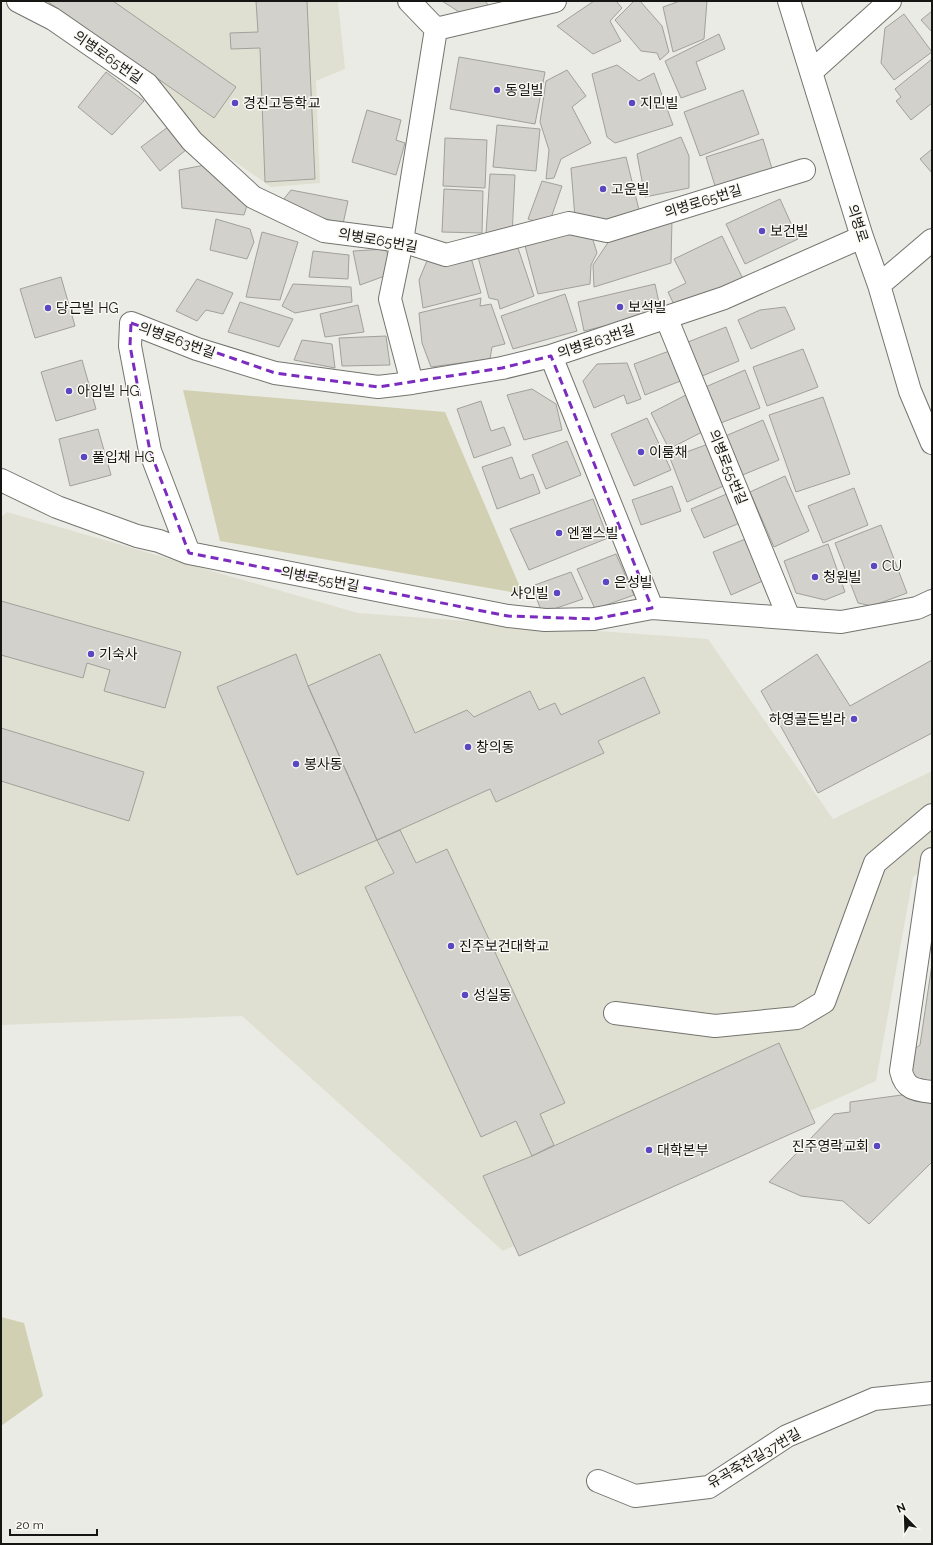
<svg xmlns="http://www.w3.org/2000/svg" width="933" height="1545" viewBox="0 0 933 1545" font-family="Raleway,'Noto Sans KR',sans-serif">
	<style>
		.built { fill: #e0e0d2 }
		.green { fill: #d2d0b2 }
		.building { fill: #d2d1cb; stroke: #a1a09a }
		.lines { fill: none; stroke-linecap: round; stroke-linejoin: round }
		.minor-casing { stroke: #74746f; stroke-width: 24 }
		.minor { stroke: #fff; stroke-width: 22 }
		.marked { fill: none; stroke: #7b2cbf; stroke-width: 3; stroke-dasharray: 8 5; stroke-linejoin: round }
		.poi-dot { fill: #5a48c1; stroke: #f9f8f2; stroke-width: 1.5 }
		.labels { text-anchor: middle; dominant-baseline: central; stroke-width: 3; stroke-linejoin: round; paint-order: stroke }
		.street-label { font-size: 14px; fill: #151513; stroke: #f9f8f2 }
		.poi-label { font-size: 14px; fill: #151513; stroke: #f9f8f2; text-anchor: start }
	</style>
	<rect width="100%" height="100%" fill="#ebebe5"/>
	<path class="built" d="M 14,1 L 338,1 L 345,69 L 316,81 L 320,183 L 271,187 L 183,125 Z
		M 7,512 L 358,613 L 708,639 L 833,819 L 932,771 L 932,863 L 913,877 L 876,1081 L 503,1251 L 242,1016 L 1,1025 L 1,517 Z"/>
	<path class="green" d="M 183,390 L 445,412 L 523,594 L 220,541 Z
		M 1,1317 L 24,1323 L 43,1396 L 1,1426 Z"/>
	<path class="building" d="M 47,1 L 113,1 L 236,87 L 214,118 Z
		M 256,1 L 307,1 L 315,179 L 265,182 L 260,48 L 231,49 L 230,33 L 258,32 Z
		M 442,1 L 485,1 L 490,7 L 464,15 Z
		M 594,1 L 616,1 L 622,8 L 610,21 L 621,41 L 593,54 L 557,26 Z
		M 634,1 L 640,1 L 662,26 L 669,52 L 660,60 L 657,53 L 641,51 L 615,20 Z
		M 680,1 L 707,1 L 704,39 L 673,52 L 663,7 Z
		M 932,11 L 932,32 L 921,20 Z
		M 904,14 L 932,52 L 894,80 L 881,63 L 885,28 Z
		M 719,34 L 725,49 L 696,62 L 706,89 L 681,98 L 665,61 Z
		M 459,57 L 545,72 L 535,124 L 450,109 Z
		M 932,59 L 932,103 L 911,120 L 896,101 L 901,97 L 895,89 Z
		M 617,65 L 639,81 L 654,73 L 673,125 L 615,143 L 607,137 L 592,74 Z
		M 567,70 L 586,96 L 572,107 L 591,143 L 561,159 L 554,178 L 546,179 L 549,150 L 540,122 L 546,81 Z
		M 106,72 L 144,101 L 112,135 L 78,107 Z
		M 743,90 L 759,134 L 700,156 L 684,112 Z
		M 367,110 L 401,120 L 396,140 L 405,143 L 396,175 L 352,162 Z
		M 497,125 L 540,129 L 536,171 L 493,167 Z
		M 168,127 L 186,150 L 160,171 L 141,147 Z
		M 681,137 L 689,156 L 689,188 L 645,197 L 637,154 Z
		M 445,138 L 487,140 L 485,188 L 443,186 Z
		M 763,139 L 773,172 L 716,189 L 706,157 Z
		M 932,149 L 932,173 L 920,159 Z
		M 626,157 L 639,210 L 631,221 L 575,218 L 571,168 Z
		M 210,164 L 248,202 L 244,215 L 182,208 L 179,170 Z
		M 490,174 L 515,175 L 512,236 L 486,234 Z
		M 542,181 L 562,186 L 551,218 L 540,223 L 528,219 Z
		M 444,189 L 483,191 L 482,233 L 442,232 Z
		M 291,190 L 348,201 L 343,224 L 279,205 Z
		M 780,199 L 798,239 L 745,264 L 726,224 Z
		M 216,219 L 250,229 L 254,242 L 247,259 L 210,250 Z
		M 672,220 L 671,263 L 594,287 L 593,265 L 609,241 Z
		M 576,229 L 592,237 L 597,253 L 591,265 L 590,284 L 538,294 L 524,242 Z
		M 262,232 L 298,242 L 280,300 L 246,297 Z
		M 722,236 L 743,279 L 677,311 L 668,292 L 686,283 L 674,259 Z
		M 516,242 L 534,296 L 500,309 L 498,300 L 489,298 L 477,253 Z
		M 386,249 L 393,273 L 360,285 L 353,251 Z
		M 313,251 L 349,255 L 348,279 L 309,277 Z
		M 470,254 L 481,293 L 423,308 L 419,280 L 429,256 Z
		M 61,277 L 75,326 L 35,338 L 20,289 Z
		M 197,279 L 233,293 L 223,314 L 206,310 L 197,321 L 176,311 Z
		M 293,284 L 351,287 L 352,302 L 295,313 L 282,306 Z
		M 655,284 L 661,312 L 584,331 L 578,302 Z
		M 565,294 L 577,331 L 513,349 L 501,316 Z
		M 481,298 L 480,306 L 491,304 L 505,344 L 492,347 L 490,359 L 431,367 L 422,343 L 419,313 Z
		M 240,302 L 293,319 L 279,347 L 228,332 Z
		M 358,305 L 364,332 L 325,337 L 320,314 Z
		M 785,307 L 795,329 L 751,349 L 738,320 L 760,310 Z
		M 726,327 L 739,361 L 697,378 L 683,344 Z
		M 386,336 L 390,365 L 342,366 L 339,338 Z
		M 302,340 L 332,344 L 335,368 L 294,360 Z
		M 803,349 L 818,387 L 767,406 L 753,367 Z
		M 672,350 L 683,380 L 645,395 L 634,364 Z
		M 82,360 L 96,409 L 56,421 L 41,372 Z
		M 627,363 L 641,399 L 627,404 L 624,395 L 594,408 L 583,381 L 597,364 Z
		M 745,370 L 760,408 L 718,424 L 703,388 Z
		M 532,389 L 556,404 L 562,430 L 524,440 L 507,395 Z
		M 686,395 L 704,431 L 669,449 L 651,413 Z
		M 823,397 L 850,474 L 796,492 L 769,415 Z
		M 481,401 L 491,431 L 504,427 L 511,445 L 474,458 L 457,409 Z
		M 647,418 L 671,470 L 634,486 L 611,434 Z
		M 763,420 L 779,460 L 740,476 L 723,437 Z
		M 98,429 L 111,475 L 70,486 L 59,439 Z
		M 567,441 L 581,475 L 546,489 L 532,455 Z
		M 711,443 L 728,484 L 687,502 L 670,458 Z
		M 512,457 L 520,479 L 533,474 L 540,493 L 497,509 L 482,467 Z
		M 785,476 L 809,531 L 774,547 L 750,492 Z
		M 672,486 L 681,511 L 641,525 L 632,500 Z
		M 854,488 L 868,525 L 823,543 L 808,506 Z
		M 729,493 L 742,522 L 704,538 L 691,509 Z
		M 593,499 L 608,538 L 529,570 L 510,529 Z
		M 881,525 L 907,593 L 872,606 L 858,603 L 835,543 Z
		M 748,538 L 765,580 L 731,595 L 713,552 Z
		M 828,544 L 845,592 L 825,600 L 796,593 L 784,561 Z
		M 616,554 L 634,595 L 595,609 L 577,569 Z
		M 571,572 L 583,599 L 542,613 L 532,586 Z
		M 1,601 L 181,652 L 165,708 L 104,691 L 110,670 L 87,663 L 83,678 L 1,655 Z
		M 296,654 L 308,686 L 377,840 L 297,875 L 217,687 Z
		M 380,654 L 415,733 L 467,710 L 474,717 L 530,691 L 539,710 L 555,703 L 561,715 L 644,677 L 660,713 L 598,741 L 604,753 L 496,802 L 490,789 L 377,840 L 308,686 Z
		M 817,654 L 850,706 L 932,660 L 932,733 L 818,793 L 761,691 Z
		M 1,728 L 144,772 L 129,821 L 1,781 Z
		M 400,830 L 416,863 L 447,849 L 565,1103 L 540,1114 L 554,1145 L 532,1156 L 516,1121 L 481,1137 L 365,887 L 394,873 L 377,840 Z
		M 932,964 L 932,1082 L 909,1080 L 913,1050 L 920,1045 Z
		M 779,1043 L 815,1123 L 519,1256 L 483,1176 L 532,1156 Z
		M 924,1092 L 932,1097 L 932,1162 L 869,1224 L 843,1201 L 801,1196 L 769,1182 L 834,1114 L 850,1112 L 850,1102 Z"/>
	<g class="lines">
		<defs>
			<path id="minor" d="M 18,1 L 53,19 L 147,84 L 192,141 L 253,197 L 324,231 L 402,241 L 446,255 L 569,223 L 607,231 L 804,170
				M 409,1 L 436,29 L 555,1
				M 789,1 L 862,237 L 879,285 L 910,391 L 932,443
				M 811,72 L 890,1
				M 879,285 L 932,240
				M 666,317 L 789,618
				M 551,356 L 652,608
				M 412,383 L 390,299 L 402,241 L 436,29
				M 1,480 L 57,507 L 137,536 L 159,541 L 189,553 L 508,616 L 545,620 L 594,619 L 652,608 L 841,622 L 917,608 L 932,601
				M 189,553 L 150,451 L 130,346 L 131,323 L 197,349 L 275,373 L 378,387 L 412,383 L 502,368 L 551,356 L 724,298 L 862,237
				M 932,859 L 901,1071 C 905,1089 915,1090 932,1092
				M 615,1013 L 715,1026 L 797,1018 L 824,1002 L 875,863 L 932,815
				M 598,1481 L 635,1496 L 709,1487 L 787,1436 L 874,1399 L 932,1393"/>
		</defs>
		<use href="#minor" class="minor-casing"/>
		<use href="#minor" class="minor"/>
	</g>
	<path class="marked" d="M 131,323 L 275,373 L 378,387 L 502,368 L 551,356 L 652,608 L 594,619 L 508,616 L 189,553 L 150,451 L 130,346 Z"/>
	<g class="poi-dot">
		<circle cx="497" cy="90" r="4"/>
		<circle cx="235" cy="103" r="4"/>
		<circle cx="632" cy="103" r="4"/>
		<circle cx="603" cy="189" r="4"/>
		<circle cx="762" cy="231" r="4"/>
		<circle cx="620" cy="307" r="4"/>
		<circle cx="48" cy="308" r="4"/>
		<circle cx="69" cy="391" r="4"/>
		<circle cx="641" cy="452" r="4"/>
		<circle cx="84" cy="457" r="4"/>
		<circle cx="559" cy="533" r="4"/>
		<circle cx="874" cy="566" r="4"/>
		<circle cx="815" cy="577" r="4"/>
		<circle cx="606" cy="582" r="4"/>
		<circle cx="557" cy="593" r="4"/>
		<circle cx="91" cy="654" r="4"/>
		<circle cx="854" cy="719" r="4"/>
		<circle cx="468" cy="747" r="4"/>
		<circle cx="296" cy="764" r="4"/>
		<circle cx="451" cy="946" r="4"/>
		<circle cx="465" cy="995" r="4"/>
		<circle cx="877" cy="1146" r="4"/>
		<circle cx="649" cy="1150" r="4"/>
	</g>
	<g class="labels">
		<g class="street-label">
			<text transform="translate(108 57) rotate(35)">의병로65번길</text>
			<text transform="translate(703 201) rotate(-17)">의병로65번길</text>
			<text transform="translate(858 223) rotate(72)">의병로</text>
			<text transform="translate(378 240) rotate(10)">의병로65번길</text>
			<text transform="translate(177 340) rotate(20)">의병로63번길</text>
			<text transform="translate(596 341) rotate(-18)">의병로63번길</text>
			<text transform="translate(728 467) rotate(68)">의병로55번길</text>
			<text transform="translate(320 579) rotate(11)">의병로55번길</text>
			<text transform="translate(754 1458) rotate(-30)">유곡죽전길37번길</text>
		</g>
		<g class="poi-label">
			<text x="505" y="90">동일빌</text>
			<text x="243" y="103">경진고등학교</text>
			<text x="640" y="103">지민빌</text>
			<text x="611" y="189">고운빌</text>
			<text x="770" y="231">보건빌</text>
			<text x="628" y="307">보석빌</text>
			<text x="56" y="308">당근빌 HG</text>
			<text x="77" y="391">아임빌 HG</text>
			<text x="649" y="452">이룸채</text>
			<text x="92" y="457">풀입채 HG</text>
			<text x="567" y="533">엔젤스빌</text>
			<text x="882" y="566">CU</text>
			<text x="823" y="577">청원빌</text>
			<text x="614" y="582">은성빌</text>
			<text x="549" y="593" text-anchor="end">샤인빌</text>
			<text x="99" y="654">기숙사</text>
			<text x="846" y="719" text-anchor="end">하영골든빌라</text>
			<text x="476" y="747">창의동</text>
			<text x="304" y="764">봉사동</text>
			<text x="459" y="946">진주보건대학교</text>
			<text x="473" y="995">성실동</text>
			<text x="869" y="1146" text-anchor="end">진주영락교회</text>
			<text x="657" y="1150">대학본부</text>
		</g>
	</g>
	<rect width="933" height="1545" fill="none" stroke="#151513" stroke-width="4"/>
	<g transform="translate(905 1517) rotate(337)" stroke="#f9f8f2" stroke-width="3" paint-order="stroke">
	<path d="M0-3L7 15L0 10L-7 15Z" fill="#151513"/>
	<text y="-6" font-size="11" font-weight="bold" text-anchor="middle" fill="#151513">N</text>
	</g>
	<path d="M10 1529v6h87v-6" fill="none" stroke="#151513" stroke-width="2"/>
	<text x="16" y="1529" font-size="12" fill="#151513" stroke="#f9f8f2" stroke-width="3" paint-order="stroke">20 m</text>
</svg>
